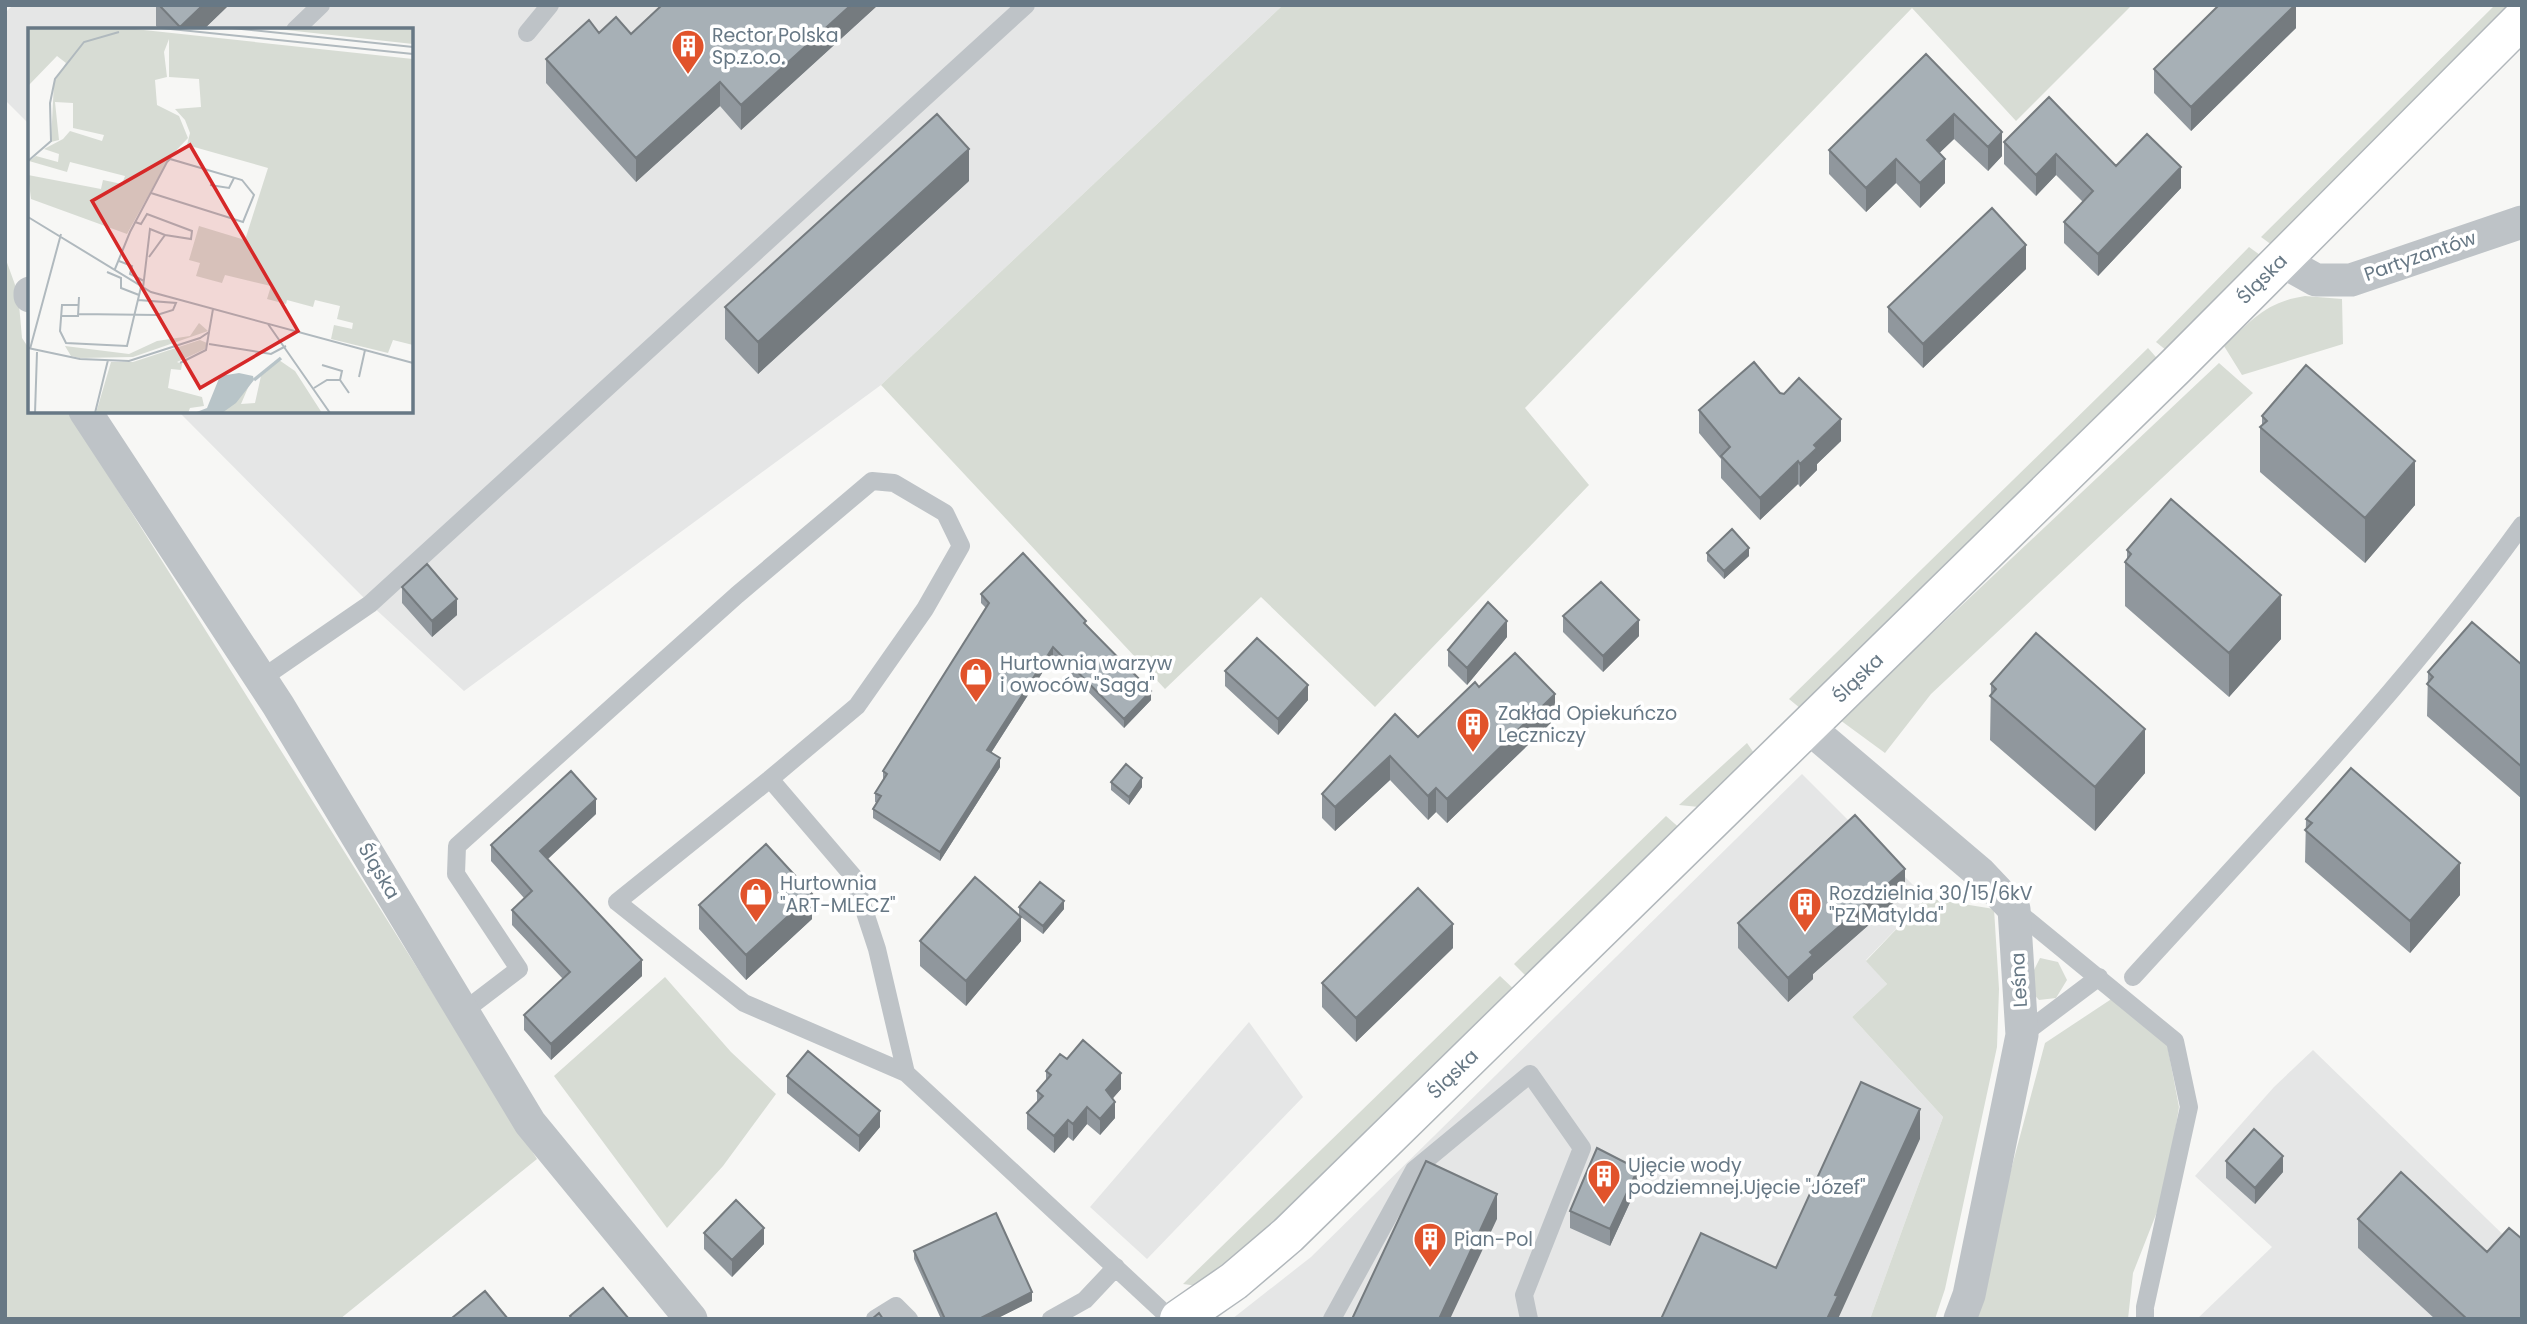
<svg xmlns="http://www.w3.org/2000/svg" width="2527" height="1324" viewBox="0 0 2527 1324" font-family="Poppins,sans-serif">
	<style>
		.built { fill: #e5e6e6 }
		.green { fill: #d7dcd4 }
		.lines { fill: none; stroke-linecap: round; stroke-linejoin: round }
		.secondary-casing { stroke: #b1b7bb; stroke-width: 41 }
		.service { stroke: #bec3c7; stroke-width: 18 }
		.minor { stroke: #bec3c7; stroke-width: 33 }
		.secondary { stroke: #fff; stroke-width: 38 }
		.wall { fill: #90979d }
		.shaded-wall { fill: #757b7f }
		.building { fill: #a7b0b6; stroke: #757b7f; stroke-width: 2 }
		.labels { text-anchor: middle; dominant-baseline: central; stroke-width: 7; stroke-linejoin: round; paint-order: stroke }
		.poi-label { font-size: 19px; fill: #677885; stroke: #fff; text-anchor: start }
		.street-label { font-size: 19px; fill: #677885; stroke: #fff }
		.inset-river { fill: none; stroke: #b8c4c8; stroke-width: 3.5 }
		.inset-road { fill: none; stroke: #b0b9be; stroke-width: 2 }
		.view { fill: #d62828; fill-opacity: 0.15; stroke: #d62828; stroke-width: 3.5 }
		.inset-edge { fill: none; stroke: #677885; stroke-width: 3.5 }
	</style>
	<rect width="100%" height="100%" fill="#f7f7f5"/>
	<path class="built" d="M 13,5 L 1283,5 L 881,385 L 464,691 L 370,604 L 178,411 L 411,411 L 411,30 L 30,30 L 30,125 L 5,100 L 5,13 Z
		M 1802,774 L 1926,898 L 1866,960 L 1887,984 L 1852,1017 L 1943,1117 L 1870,1319 L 1232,1319 L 1311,1257 Z
		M 1249,1022 L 1303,1097 L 1147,1259 L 1090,1207 Z
		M 2313,1050 L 2522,1253 L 2522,1319 L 2197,1319 L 2272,1247 L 2195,1176 L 2274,1087 Z"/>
	<path class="green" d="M 1283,5 L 2132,5 L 2016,121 L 1912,8 L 1525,408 L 1589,485 L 1375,707 L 1261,597 L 1165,689 L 881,385 Z
		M 2495,5 L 2521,5 L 2276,248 L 2261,237 Z
		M 2249,247 L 2267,260 L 2172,355 L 2156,342 Z
		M 5,257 L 18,293 L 22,338 L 30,350 L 30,411 L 68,411 L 537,1159 L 340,1319 L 5,1319 Z
		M 2305,296 L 2342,299 L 2343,344 L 2242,375 L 2224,346 C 2252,320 2266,302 2305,296 Z
		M 2148,348 L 2162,364 L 1806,713 L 1789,699 Z
		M 2219,363 L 2253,393 L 1931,694 L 1885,753 L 1840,720 Z
		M 1747,743 L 1754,753 L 1699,807 L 1679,805 Z
		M 1666,816 L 1683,831 L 1530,980 L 1514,964 Z
		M 1926,898 L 1994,909 L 1999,989 L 1997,1047 L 1945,1289 L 1935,1319 L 1870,1319 L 1943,1117 L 1852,1017 L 1887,984 L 1866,961 Z
		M 2040,958 L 2058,962 L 2067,980 L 2056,998 L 2039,1000 L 2032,992 L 2034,970 Z
		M 1500,976 L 1518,993 L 1284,1219 L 1198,1286 L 1183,1284 Z
		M 665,977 L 731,1052 L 776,1094 L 723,1166 L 667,1228 L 554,1076 Z
		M 2116,996 L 2167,1044 L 2179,1107 L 2166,1189 L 2133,1273 L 2128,1319 L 1971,1319 L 2045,1043 Z"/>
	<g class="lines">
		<defs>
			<path id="secondary" d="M 1179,1319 L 1234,1281 L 1288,1235 L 2175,367 L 2522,19"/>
		</defs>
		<use href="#secondary" class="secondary-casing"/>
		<path class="service" d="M 295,30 L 321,5
			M 527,33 L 550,5
			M 261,679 L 370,604 L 1026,5
			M 2014,909 L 2175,1041 L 2189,1107 L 2145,1307 L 2145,1319
			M 2133,977 C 2267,830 2406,686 2522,525
			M 464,1011 L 519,969 L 456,874 L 457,846 L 737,595 L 872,481 L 894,483 L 945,513 L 961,546 L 925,609 L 857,706 L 770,779
			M 2022,1035 L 2099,977
			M 906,1073 L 877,949 L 853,876 L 770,779 L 617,902 L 744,1003 L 906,1073 L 1171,1319
			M 875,1319 L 896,1306 L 909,1319
			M 1051,1319 L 1085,1300 L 1116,1267
			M 1332,1319 L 1414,1170 L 1530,1074 L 1582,1148 L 1524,1295 L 1529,1319"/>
		<path class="minor" d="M 2280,260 L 2316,280 L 2351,280 L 2522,222
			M 30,293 L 30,296
			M 85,411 L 278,705 L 530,1123 L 691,1319
			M 1808,727 L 1980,873 L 2014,909 L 2022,1035 L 1969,1295 L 1960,1319"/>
		<use href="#secondary" class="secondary"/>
	</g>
	<path class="wall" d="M 156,5 L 229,5 L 203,30 L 160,30 L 156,26 Z
		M 878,5 L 741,130 L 720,106 L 636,182 L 546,83 L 546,59 L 599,33 L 631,34 Z
		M 2296,5 L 2296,28 L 2191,131 L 2154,93 L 2154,69 Z
		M 1926,54 L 2002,156 L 1988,171 L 1954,139 L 1939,153 L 1945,183 L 1920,208 L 1896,183 L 1866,212 L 1829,174 L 1829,150 Z
		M 2004,142 L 2116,166 L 2181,188 L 2098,276 L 2064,243 L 2064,222 L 2083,202 L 2056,175 L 2036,196 L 2004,164 Z
		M 969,181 L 758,374 L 725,339 L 725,307 Z
		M 2026,269 L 1923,368 L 1888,332 L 1888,307 Z
		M 1780,393 L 1841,441 L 1817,464 L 1817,470 L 1800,487 L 1798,484 L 1760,520 L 1721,478 L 1721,459 L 1699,433 L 1699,410 Z
		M 2262,416 L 2415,505 L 2365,563 L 2260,472 L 2260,427 L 2262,426 Z
		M 2127,550 L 2281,639 L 2229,697 L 2125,606 L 2125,562 L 2127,560 Z
		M 1707,553 L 1749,556 L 1724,579 L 1707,561 Z
		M 402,587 L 457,615 L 432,637 L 402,603 Z
		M 981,594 L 1086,626 L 1151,700 L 1124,728 L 1053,656 L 991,753 L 1000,767 L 940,861 L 873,818 L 873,809 L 877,803 L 875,802 L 875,793 L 883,780 L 883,771 L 986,608 L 981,603 Z
		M 1563,616 L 1639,636 L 1603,672 L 1563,632 Z
		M 1507,637 L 1467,685 L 1448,666 L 1448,650 Z
		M 2522,665 L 2522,799 L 2427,716 L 2428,672 Z
		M 1225,671 L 1308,700 L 1278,735 L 1225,686 Z
		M 1991,684 L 2145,773 L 2095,831 L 1990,740 Z
		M 1479,687 L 1555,719 L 1447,823 L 1436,812 L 1428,820 L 1390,780 L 1335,831 L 1322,818 L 1322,794 L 1418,737 Z
		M 1111,782 L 1142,787 L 1129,805 L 1111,790 Z
		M 596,814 L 548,859 L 642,976 L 551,1060 L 524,1030 L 524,1015 L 563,979 L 512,925 L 512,910 L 524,898 L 491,861 L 491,845 Z
		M 2306,819 L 2460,895 L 2410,953 L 2305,862 Z
		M 1905,893 L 1813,974 L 1813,979 L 1788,1002 L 1738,948 L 1738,923 Z
		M 699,905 L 812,919 L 746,980 L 699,929 Z
		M 1019,907 L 1064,909 L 1043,934 L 1021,917 L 1021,941 L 966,1006 L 920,966 L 920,941 L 1019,915 Z
		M 1453,948 L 1356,1042 L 1322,1007 L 1322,983 Z
		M 1067,1059 L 1121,1089 L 1113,1098 L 1115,1118 L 1100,1135 L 1087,1124 L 1073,1141 L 1068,1137 L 1054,1153 L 1027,1129 L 1027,1113 L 1037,1102 L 1037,1091 L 1046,1081 L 1046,1071 Z
		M 787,1076 L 880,1127 L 859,1152 L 787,1093 Z
		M 2226,1161 L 2283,1172 L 2255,1204 L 2226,1178 Z
		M 1638,1185 L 1610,1246 L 1570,1228 L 1570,1211 Z
		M 2358,1219 L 2522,1319 L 2435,1319 L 2358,1248 Z
		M 704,1233 L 764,1244 L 732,1277 L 704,1249 Z
		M 914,1251 L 1032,1301 L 996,1319 L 941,1319 L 914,1259 Z"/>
	<path class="shaded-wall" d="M 203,5 L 229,5 L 203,30 L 180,30 L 180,27 Z
		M 851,5 L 878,5 L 741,130 L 741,105 Z
		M 2295,5 L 2296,5 L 2296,28 L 2191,131 L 2191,107 Z
		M 720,82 L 720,106 L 636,182 L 636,158 Z
		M 1954,114 L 1954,139 L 1927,165 L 1927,140 Z
		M 2002,132 L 2002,156 L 1988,171 L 1988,147 Z
		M 969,149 L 969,181 L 758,374 L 758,342 Z
		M 2056,154 L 2056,175 L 2036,196 L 2036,175 Z
		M 1896,159 L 1896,183 L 1866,212 L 1866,188 Z
		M 1945,159 L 1945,183 L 1920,208 L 1920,183 Z
		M 2181,167 L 2181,188 L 2098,276 L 2098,254 Z
		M 2026,245 L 2026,269 L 1923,368 L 1923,344 Z
		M 1841,419 L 1841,441 L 1817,464 L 1817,470 L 1800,487 L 1800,464 L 1814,445 Z
		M 1798,461 L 1798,484 L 1760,520 L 1760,498 Z
		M 2415,461 L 2415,505 L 2365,563 L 2365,518 Z
		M 1749,548 L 1749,556 L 1724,579 L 1724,571 Z
		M 2281,595 L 2281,639 L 2229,697 L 2229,653 Z
		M 457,599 L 457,615 L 432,637 L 432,621 Z
		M 1639,620 L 1639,636 L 1603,672 L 1603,656 Z
		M 1507,621 L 1507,637 L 1467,685 L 1467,668 Z
		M 1053,647 L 1053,656 L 987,759 L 987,750 Z
		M 1308,685 L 1308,700 L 1278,735 L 1278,719 Z
		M 1151,691 L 1151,700 L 1124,728 L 1124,719 Z
		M 1555,694 L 1555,719 L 1447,823 L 1447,799 Z
		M 2145,729 L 2145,773 L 2095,831 L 2095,787 Z
		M 1390,756 L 1390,780 L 1335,831 L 1335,807 Z
		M 1000,758 L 1000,767 L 940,861 L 940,852 Z
		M 1142,778 L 1142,787 L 1129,805 L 1129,797 Z
		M 1436,788 L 1436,812 L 1428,820 L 1428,796 Z
		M 596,799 L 596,814 L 540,866 L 540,851 Z
		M 2460,863 L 2460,895 L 2410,953 L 2410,921 Z
		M 1905,869 L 1905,893 L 1813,974 L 1813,979 L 1788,1002 L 1788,978 L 1810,952 Z
		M 812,894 L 812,919 L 746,980 L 746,955 Z
		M 1064,901 L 1064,909 L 1043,934 L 1043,926 Z
		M 1021,917 L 1021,941 L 966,1006 L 966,981 Z
		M 1453,924 L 1453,948 L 1356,1042 L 1356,1018 Z
		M 642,960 L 642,976 L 551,1060 L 551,1044 Z
		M 1121,1073 L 1121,1089 L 1106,1106 L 1106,1090 Z
		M 1115,1102 L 1115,1118 L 1100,1135 L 1100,1119 Z
		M 1087,1107 L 1087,1124 L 1073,1141 L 1073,1124 Z
		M 1920,1109 L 1920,1139 L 1838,1319 L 1827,1319 L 1835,1295 Z
		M 880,1111 L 880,1127 L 859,1152 L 859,1136 Z
		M 1068,1120 L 1068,1137 L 1054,1153 L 1054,1136 Z
		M 2283,1156 L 2283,1172 L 2255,1204 L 2255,1188 Z
		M 1638,1169 L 1638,1185 L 1610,1246 L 1610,1229 Z
		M 1497,1194 L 1497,1219 L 1450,1319 L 1439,1319 Z
		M 764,1228 L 764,1244 L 732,1277 L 732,1260 Z
		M 1032,1292 L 1032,1301 L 996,1319 L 979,1319 Z"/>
	<path class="building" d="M 159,5 L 203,5 L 180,27 Z
		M 662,5 L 851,5 L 741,105 L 720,82 L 636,158 L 546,59 L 589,20 L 599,33 L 616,17 L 631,34 Z
		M 2219,5 L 2295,5 L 2191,107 L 2154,69 Z
		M 1926,54 L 2002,132 L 1988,147 L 1954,114 L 1927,140 L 1945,159 L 1920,183 L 1896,159 L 1866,188 L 1829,150 Z
		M 2049,97 L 2116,166 L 2147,134 L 2181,167 L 2098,254 L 2064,222 L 2093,191 L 2056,154 L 2036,175 L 2004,142 Z
		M 937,114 L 969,149 L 758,342 L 725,307 Z
		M 1992,208 L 2026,245 L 1923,344 L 1888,307 Z
		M 1754,362 L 1780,393 L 1784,394 L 1799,378 L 1841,419 L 1814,445 L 1817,448 L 1800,464 L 1798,461 L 1760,498 L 1721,456 L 1730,447 L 1699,410 Z
		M 2306,365 L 2415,461 L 2365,518 L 2260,427 L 2267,421 L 2262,416 Z
		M 2171,499 L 2281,595 L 2229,653 L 2125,562 L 2131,554 L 2127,550 Z
		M 1732,529 L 1749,548 L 1724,571 L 1707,553 Z
		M 1023,553 L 1086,621 L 1084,623 L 1151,691 L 1124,719 L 1053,647 L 987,750 L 1000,758 L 940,852 L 873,809 L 881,796 L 875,793 L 887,774 L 883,771 L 989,603 L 981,594 Z
		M 427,564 L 457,599 L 432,621 L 402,587 Z
		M 1601,582 L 1639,620 L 1603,656 L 1563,616 Z
		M 1488,602 L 1507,621 L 1467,668 L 1448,650 Z
		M 2472,622 L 2522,665 L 2522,767 L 2427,684 L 2433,677 L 2428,672 Z
		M 2036,633 L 2145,729 L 2095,787 L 1990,696 L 1996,689 L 1991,684 Z
		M 1257,638 L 1308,685 L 1278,719 L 1225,671 Z
		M 1515,653 L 1555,694 L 1447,799 L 1436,788 L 1428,796 L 1390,756 L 1335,807 L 1322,794 L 1395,714 L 1418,737 L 1475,682 L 1479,687 Z
		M 1126,764 L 1142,778 L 1129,797 L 1111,782 Z
		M 2351,768 L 2460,863 L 2410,921 L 2305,830 L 2312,823 L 2306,819 Z
		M 571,771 L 596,799 L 540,851 L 642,960 L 551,1044 L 524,1015 L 570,972 L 512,910 L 532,891 L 491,845 Z
		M 1855,815 L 1905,869 L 1810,952 L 1813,955 L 1788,978 L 1738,923 Z
		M 766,844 L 812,894 L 746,955 L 699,905 Z
		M 975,877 L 1021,917 L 966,981 L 920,941 Z
		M 1040,882 L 1064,901 L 1043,926 L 1019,907 Z
		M 1418,888 L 1453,924 L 1356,1018 L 1322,983 Z
		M 1083,1040 L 1121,1073 L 1106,1090 L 1115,1102 L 1100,1119 L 1087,1107 L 1073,1124 L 1068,1120 L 1054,1136 L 1027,1113 L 1043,1096 L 1037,1091 L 1051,1075 L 1046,1071 L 1060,1054 L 1067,1059 Z
		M 808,1051 L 880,1111 L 859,1136 L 787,1076 Z
		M 1861,1082 L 1920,1109 L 1835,1295 L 1838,1296 L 1827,1319 L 1661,1319 L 1701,1233 L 1776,1268 Z
		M 2254,1129 L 2283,1156 L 2255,1188 L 2226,1161 Z
		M 1597,1148 L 1638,1169 L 1610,1229 L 1570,1211 Z
		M 1426,1161 L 1497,1194 L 1439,1319 L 1352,1319 Z
		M 2401,1172 L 2487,1252 L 2509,1228 L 2522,1239 L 2522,1319 L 2467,1319 L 2358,1219 Z
		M 736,1200 L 764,1228 L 732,1260 L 704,1233 Z
		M 996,1213 L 1032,1292 L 979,1319 L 945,1319 L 914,1251 Z
		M 603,1288 L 629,1319 L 572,1319 L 570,1316 Z
		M 485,1291 L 508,1319 L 452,1319 L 452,1318 Z
		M 879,1313 L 883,1319 L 872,1319 Z"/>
	<defs>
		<symbol id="building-pin" viewBox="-11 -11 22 30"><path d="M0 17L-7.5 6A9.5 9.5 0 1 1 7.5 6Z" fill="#e1532b" stroke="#fff"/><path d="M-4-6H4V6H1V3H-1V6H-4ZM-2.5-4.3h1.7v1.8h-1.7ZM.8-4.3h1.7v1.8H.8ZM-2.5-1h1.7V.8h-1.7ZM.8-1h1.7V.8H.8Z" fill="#fff"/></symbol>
		<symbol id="shop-pin" viewBox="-11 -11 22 30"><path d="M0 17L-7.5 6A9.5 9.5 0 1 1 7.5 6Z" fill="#e1532b" stroke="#fff"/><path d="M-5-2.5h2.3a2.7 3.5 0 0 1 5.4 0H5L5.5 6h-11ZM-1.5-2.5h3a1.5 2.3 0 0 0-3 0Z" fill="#fff"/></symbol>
	</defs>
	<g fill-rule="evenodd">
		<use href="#building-pin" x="669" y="27" width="38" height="52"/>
		<use href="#shop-pin" x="957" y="655" width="38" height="52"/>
		<use href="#building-pin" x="1454" y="705" width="38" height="52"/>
		<use href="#shop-pin" x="737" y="875" width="38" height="52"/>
		<use href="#building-pin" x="1786" y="885" width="38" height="52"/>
		<use href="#building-pin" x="1585" y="1157" width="38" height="52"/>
		<use href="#building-pin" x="1411" y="1220" width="38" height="52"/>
	</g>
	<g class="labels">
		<g class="poi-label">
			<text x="712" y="35">Rector Polska<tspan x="712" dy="22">Sp.z.o.o.</tspan></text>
			<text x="1000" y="663">Hurtownia warzyw<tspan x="1000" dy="22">i owoców "Saga"</tspan></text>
			<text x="1498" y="713">Zakład Opiekuńczo<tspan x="1498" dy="22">Leczniczy</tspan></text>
			<text x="780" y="883">Hurtownia<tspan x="780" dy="22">"ART-MLECZ"</tspan></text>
			<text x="1829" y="893">Rozdzielnia 30/15/6kV<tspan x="1829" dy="22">"PZ Matylda"</tspan></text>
			<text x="1628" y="1165">Ujęcie wody<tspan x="1628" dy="22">podziemnej.Ujęcie "Józef"</tspan></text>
			<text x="1454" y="1239">Pian-Pol</text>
		</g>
		<g class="street-label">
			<text transform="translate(2420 256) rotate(-19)">Partyzantów</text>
			<text transform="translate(2262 279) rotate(-45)">Śląska</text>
			<text transform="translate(1858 678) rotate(-44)">Śląska</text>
			<text transform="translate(379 871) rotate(59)">Śląska</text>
			<text transform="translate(2019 980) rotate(-93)">Leśna</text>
			<text transform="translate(1453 1074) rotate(-44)">Śląska</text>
		</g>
	</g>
	<g transform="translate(28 28)">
		<rect width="385" height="385" fill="#f7f7f5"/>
		<path d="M 0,0 L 97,0 L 385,31 L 385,317 L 365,312 L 360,325 L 303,311 L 306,297 L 324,301 L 325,295 L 309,291 L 312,278 L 287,272 L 285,279 L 259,272 L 258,276 L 239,271 L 243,258 L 197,247 L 194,255 L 168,248 L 172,235 L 161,232 L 171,198 L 217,212 L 240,140 L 159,117 L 162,105 L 157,92 L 147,81 L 173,79 L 171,51 L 141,49 L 141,11 L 136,24 L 139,49 L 127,52 L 129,77 L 151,88 L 160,110 L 141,130 L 99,206 L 3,171 L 0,147 L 73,161 L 75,152 L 94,156 L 97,148 L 42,134 L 39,144 L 1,133 L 8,128 L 30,134 L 31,126 L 16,121 L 35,111 L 42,103 L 74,113 L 76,107 L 45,100 L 45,75 L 27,74 L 31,112 L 23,114 L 26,54 L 38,35 L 29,28 L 0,58 ZM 240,0 L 385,0 L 385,16 ZM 171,295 L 180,303 L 105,329 L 52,330 L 43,328 L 37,318 L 101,326 L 129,313 L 162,308 ZM 172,312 L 179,315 L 177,321 L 149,334 L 154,336 L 153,342 L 143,341 L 140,360 L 174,369 L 176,378 L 162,380 L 160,385 L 68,385 L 83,334 L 105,334 ZM 251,332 L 267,343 L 294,385 L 183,385 L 204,350 L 225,348 L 213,376 L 227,375 L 233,348 Z" fill="#d7dcd4"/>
		<path d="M 211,345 L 225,348 L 226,352 L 208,375 L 194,385 L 166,385 L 179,380 L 192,348 Z" fill="#b8c4c8"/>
		<path class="inset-river" d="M 226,352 L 253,330"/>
		<path class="inset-road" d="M 133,0 L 385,26M 204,0 L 385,19M 0,133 L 23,113 L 22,75 L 27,51 L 56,14 L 91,4M 182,157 L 201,160 L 206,150M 0,189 L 123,264 L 385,335M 107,194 L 113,196 L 119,186 L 164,203 L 163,211 L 137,207M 91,233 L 104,238 L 102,246 L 116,253M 87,241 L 102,204 L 139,134 L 142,131 L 214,152 L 226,167 L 215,194 L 123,165M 79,244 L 93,250 L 93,260 L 111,267M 115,260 L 122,201 L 137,207 L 121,229M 50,277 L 34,277 L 32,303 L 38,315 L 99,318 L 113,259M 50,286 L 129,287 L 145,282 L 148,275 L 110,272M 33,288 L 50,288 L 51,269M 240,296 L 302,385M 181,316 L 243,326 L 258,318M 0,320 L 52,331 L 101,333 L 172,310 L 181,304 L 185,281M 2,321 L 33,206M 152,335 L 178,322 L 181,304M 294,337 L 314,343 L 312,352M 331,349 L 337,322M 286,360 L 299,352 L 312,352 L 321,365M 7,385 L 9,324M 67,385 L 80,332"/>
		<path class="view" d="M 162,117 L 270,303 L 172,360 L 64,173 Z"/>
		<rect width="385" height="385" class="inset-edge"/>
	</g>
	<rect width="2527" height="1324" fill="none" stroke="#677885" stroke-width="14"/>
</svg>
